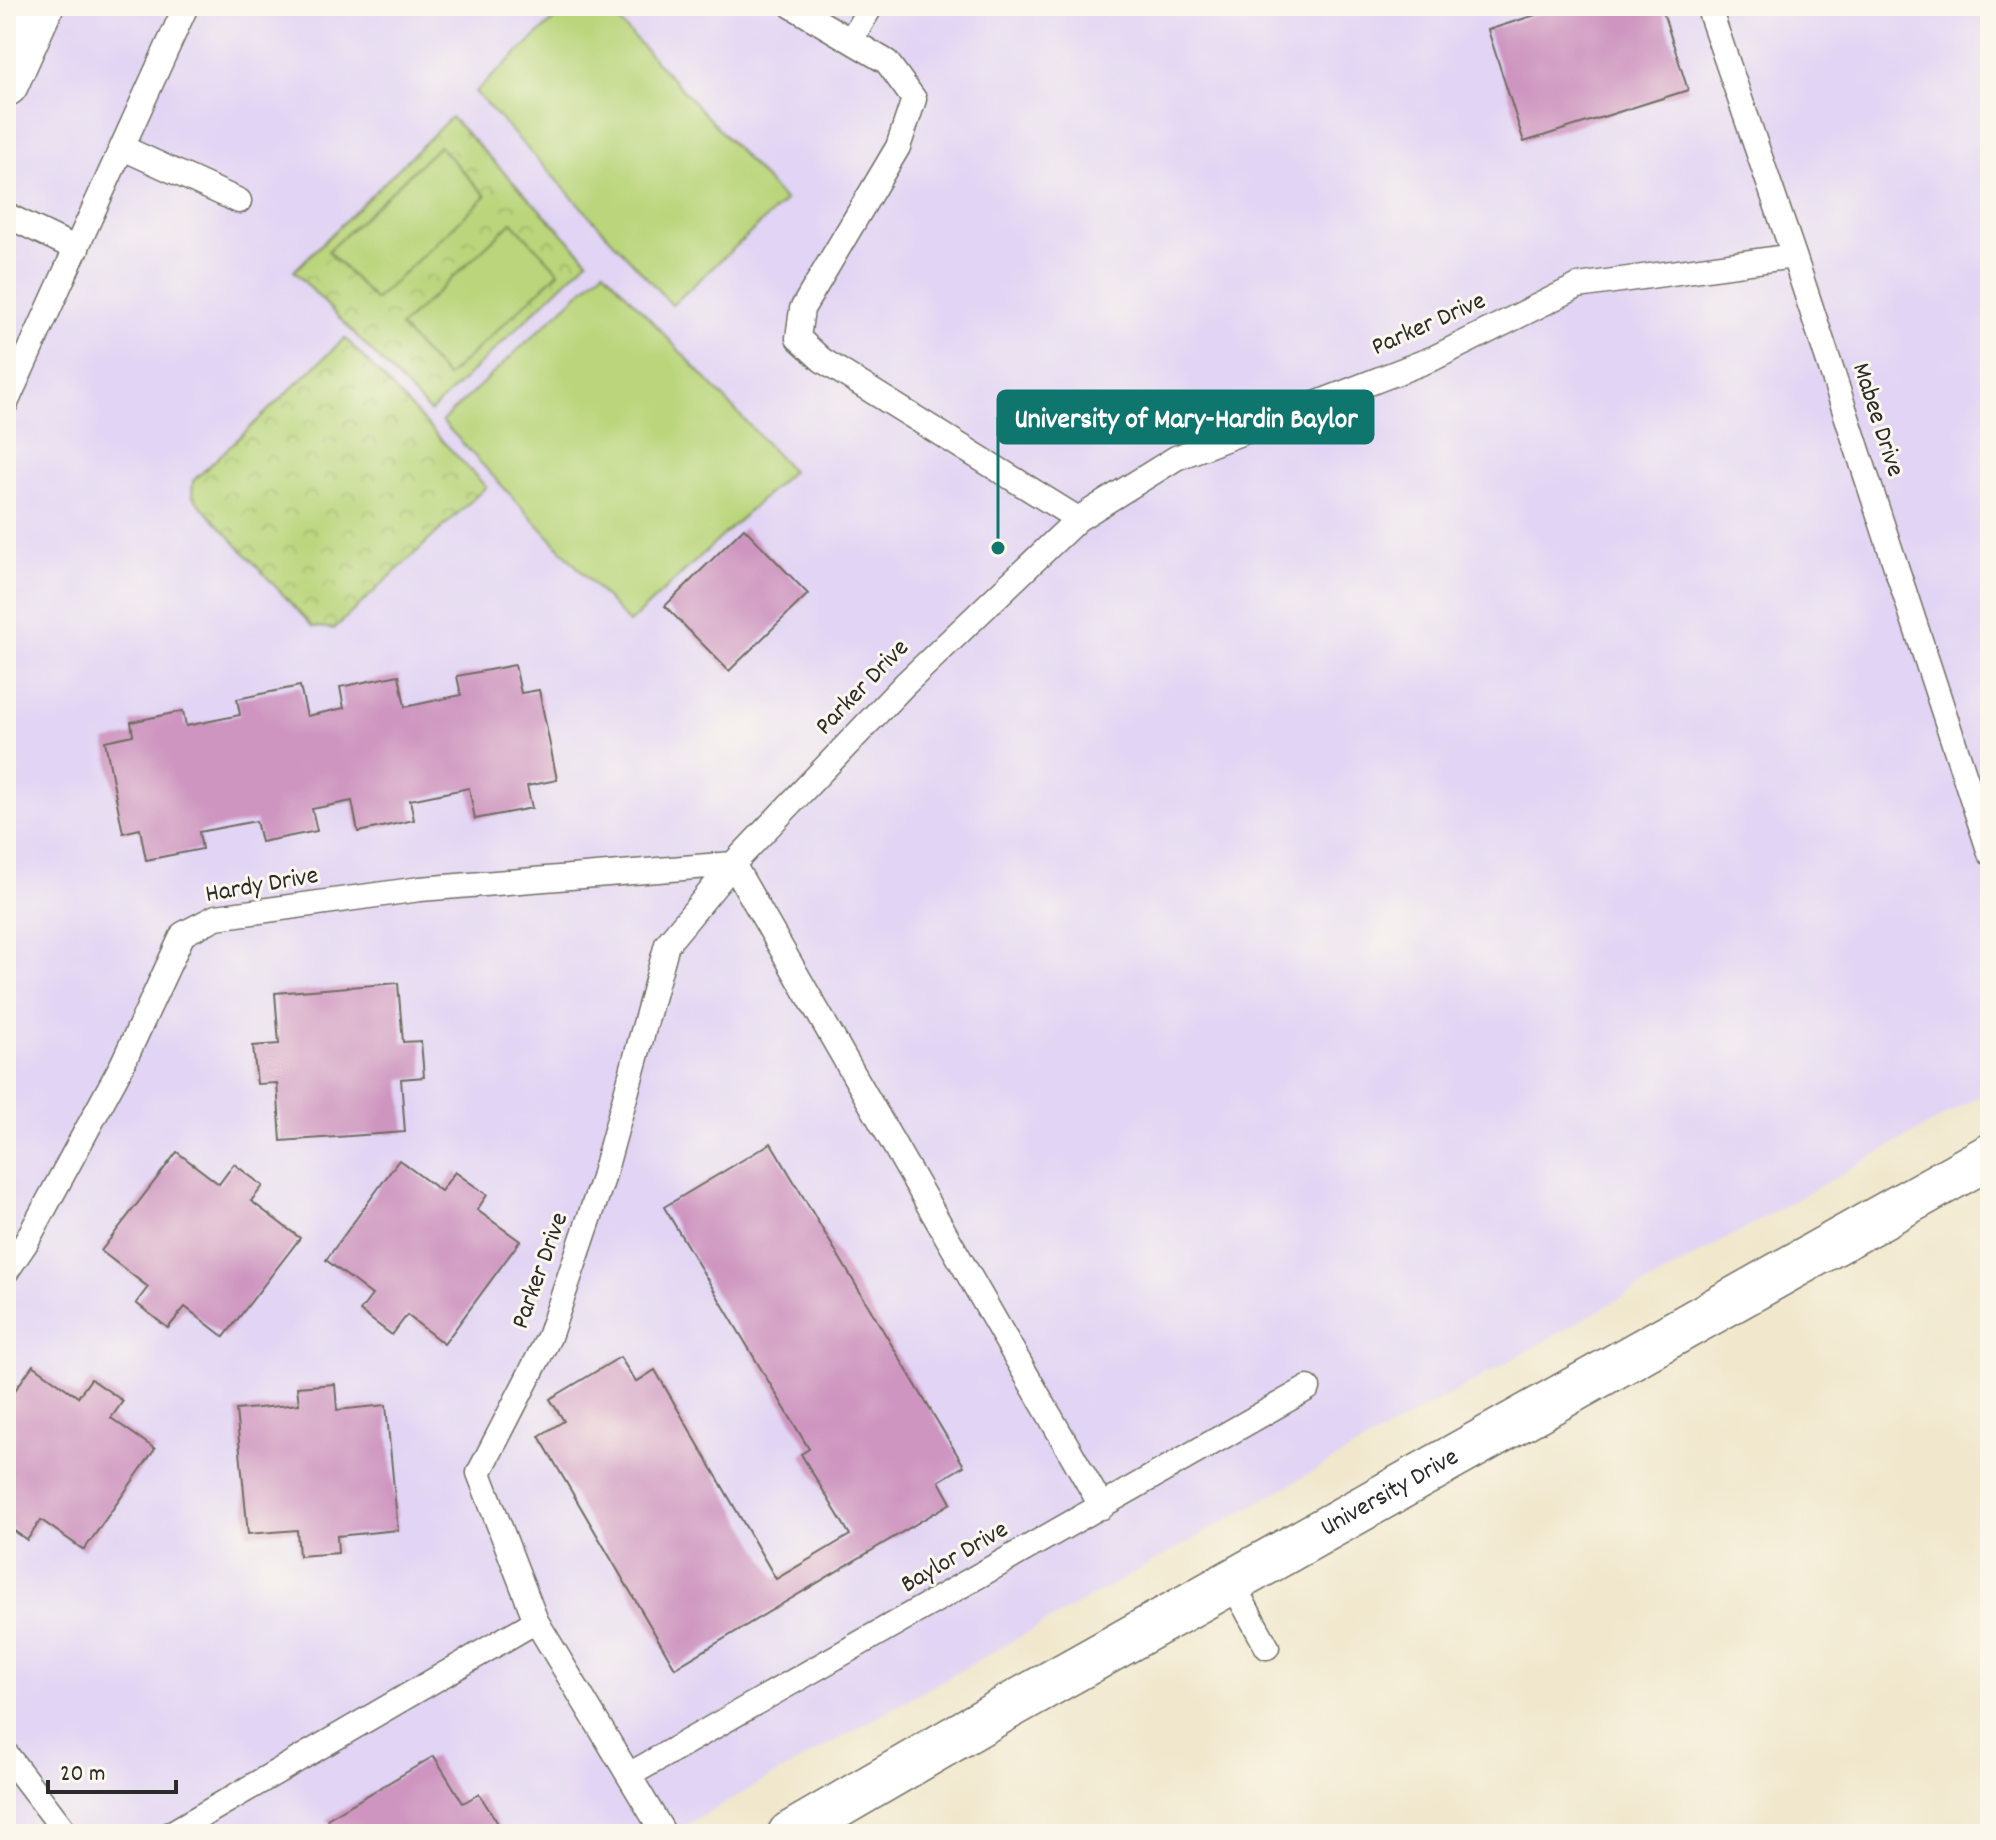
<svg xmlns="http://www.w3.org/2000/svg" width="1996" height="1840" viewBox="0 0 1996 1840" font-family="Dekko,sans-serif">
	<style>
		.built { fill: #e1d4f4 }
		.park { fill: url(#park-crowns); stroke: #728053; stroke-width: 2 }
		.pitch { fill: #bad57b; stroke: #728053; stroke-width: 2 }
		.building { fill: #ce95c0 }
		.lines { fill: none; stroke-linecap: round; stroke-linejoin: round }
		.lane-casing { stroke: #706d63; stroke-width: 27 }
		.street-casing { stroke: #706d63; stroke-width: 47 }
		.lane { stroke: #fff; stroke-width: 24 }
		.street { stroke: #fff; stroke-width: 44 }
		.labels { text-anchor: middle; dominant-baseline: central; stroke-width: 6; stroke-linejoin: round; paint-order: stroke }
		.street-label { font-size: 26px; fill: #2b2b2b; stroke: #fbf7ec }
		.leader { fill: none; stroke: #0f766e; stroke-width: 3 }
		.callout-dot { fill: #0f766e; stroke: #fbf7ec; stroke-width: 3 }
		.callout { fill: #0f766e; stroke: #0f766e; stroke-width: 3 }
		.callout-label { font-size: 28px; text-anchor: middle; font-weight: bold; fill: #fff }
	</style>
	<defs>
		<pattern id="park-crowns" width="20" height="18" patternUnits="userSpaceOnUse" patternTransform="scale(2)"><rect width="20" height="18" fill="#bad57b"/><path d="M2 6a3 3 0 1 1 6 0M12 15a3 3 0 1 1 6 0" fill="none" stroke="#a0b76a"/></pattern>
	</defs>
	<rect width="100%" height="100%" fill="#fbf7ec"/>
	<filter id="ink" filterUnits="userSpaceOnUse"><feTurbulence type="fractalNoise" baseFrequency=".0125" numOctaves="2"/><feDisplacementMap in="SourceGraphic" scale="16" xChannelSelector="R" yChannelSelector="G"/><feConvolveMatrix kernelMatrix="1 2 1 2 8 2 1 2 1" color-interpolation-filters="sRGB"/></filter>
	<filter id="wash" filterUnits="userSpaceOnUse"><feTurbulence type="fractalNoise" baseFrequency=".006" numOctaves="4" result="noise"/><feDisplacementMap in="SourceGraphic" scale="32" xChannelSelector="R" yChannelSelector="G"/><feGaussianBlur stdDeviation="1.8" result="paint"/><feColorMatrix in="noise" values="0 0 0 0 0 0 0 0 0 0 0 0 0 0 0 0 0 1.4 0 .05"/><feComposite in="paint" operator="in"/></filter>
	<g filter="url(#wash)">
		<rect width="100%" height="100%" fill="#f0e7cc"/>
		<path class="built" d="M 6,6 L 1990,6 L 1990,1090 L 670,1834 L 6,1834 Z"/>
		<path class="park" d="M 451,117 L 588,260 L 430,412 L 294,271 Z
			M 345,338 L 486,487 L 334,629 L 312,626 L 192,496 L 193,481 Z"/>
		<path class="pitch" d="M 569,6 L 605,6 L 785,201 L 672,305 L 475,92 Z
			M 439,146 L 486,196 L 375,300 L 328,251 Z
			M 512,222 L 559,272 L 447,377 L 400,327 Z
			M 604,270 L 792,471 L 629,623 L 442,421 Z"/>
		<g id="blocks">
			<path class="building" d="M 1564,6 L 1661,6 L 1688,90 L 1524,142 L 1488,30 Z
				M 744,528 L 808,594 L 729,671 L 665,606 Z
				M 515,665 L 521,693 L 539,690 L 557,780 L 527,786 L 532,808 L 475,819 L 469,788 L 410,800 L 414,820 L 358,832 L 352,801 L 312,809 L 317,831 L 261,842 L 256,821 L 199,832 L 202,849 L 146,860 L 140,829 L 123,833 L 105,741 L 133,735 L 131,722 L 183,711 L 186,726 L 240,715 L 237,699 L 300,686 L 307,716 L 344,708 L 340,687 L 399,675 L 405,707 L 461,695 L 457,676 Z
				M 398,983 L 403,1042 L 421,1041 L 424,1077 L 401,1079 L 405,1132 L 281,1141 L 277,1083 L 257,1084 L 253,1046 L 279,1044 L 275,993 Z
				M 771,1143 L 964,1466 L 939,1481 L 951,1503 L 675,1668 L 539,1436 L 564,1421 L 550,1399 L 620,1357 L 636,1382 L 655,1370 L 776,1579 L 850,1535 L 801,1454 L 809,1449 L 664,1207 Z
				M 177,1152 L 219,1184 L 234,1164 L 263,1186 L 251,1201 L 300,1238 L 224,1337 L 185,1307 L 168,1328 L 136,1303 L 148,1287 L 101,1251 Z
				M 399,1160 L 441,1191 L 455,1172 L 487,1195 L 477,1210 L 520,1241 L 444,1344 L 407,1315 L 392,1335 L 360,1311 L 372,1295 L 326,1260 Z
				M 33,1365 L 78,1397 L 91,1379 L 123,1401 L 111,1418 L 155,1449 L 84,1550 L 41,1520 L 27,1540 L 6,1525 L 6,1403 Z
				M 335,1384 L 337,1410 L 386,1405 L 398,1530 L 337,1536 L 338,1553 L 299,1556 L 297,1530 L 248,1534 L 236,1410 L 299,1404 L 297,1387 Z
				M 434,1756 L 463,1803 L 479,1794 L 499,1825 L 485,1834 L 336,1834 L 327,1819 Z"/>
		</g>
	</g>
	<g filter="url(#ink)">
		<use href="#blocks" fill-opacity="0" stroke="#706d63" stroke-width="2"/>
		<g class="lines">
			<defs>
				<path id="lane" d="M 792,6 L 887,62 L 914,99 L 898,147 L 802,309 L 798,338 L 822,360 L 1078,519
					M 1708,6 L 1794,256 L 1990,853
					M 851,40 L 871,6
					M 123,148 L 239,201
					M 6,215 L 77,249
					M 6,403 L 186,6
					M 733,864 L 1102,1507
					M 6,1272 L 25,1244 L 122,1065 L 183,934 L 216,917 L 420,889 L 733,864
					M 1232,1583 L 1267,1647
					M 6,1754 L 67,1834
					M 629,1775 L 1308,1388
					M 170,1834 L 536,1621
					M 664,1834 L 536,1621 L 479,1473 L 549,1337 L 602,1181 L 667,944 L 733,864 L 905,684 L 1078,519 L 1176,458 L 1434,358 L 1578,286 L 1794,256"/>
				<g id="street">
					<path d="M 6,84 L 41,6"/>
					<path id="s1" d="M 790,1834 L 1003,1710 L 1990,1156"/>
				</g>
			</defs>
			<use href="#lane" class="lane-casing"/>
			<use href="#street" class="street-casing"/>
			<use href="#lane" class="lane"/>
			<use href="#street" class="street"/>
		</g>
	</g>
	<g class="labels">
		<g class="street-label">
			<text transform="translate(1429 325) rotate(-24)">Parker Drive</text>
			<text transform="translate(1877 420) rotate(72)">Mabee Drive</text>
			<text transform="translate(863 688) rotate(-46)">Parker Drive</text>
			<text transform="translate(262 886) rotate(-10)">Hardy Drive</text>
			<text transform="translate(541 1271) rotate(-70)">Parker Drive</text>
			<text stroke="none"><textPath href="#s1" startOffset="690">University Drive</textPath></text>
			<text transform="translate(955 1558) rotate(-30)">Baylor Drive</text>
		</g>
	</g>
	<path class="leader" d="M998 548L998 417"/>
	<circle class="callout-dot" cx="998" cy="548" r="8"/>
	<rect class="callout" x="998" y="391" width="375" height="52" rx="8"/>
	<g class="callout-label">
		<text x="1186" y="427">University of Mary-Hardin Baylor</text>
	</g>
	<rect width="1996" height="1840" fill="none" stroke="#fbf7ec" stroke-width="32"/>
	<path d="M48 1780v12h128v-12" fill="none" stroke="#2b2b2b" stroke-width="4"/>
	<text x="60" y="1780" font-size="24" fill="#2b2b2b" stroke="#fbf7ec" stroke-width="6" paint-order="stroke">20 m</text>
</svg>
